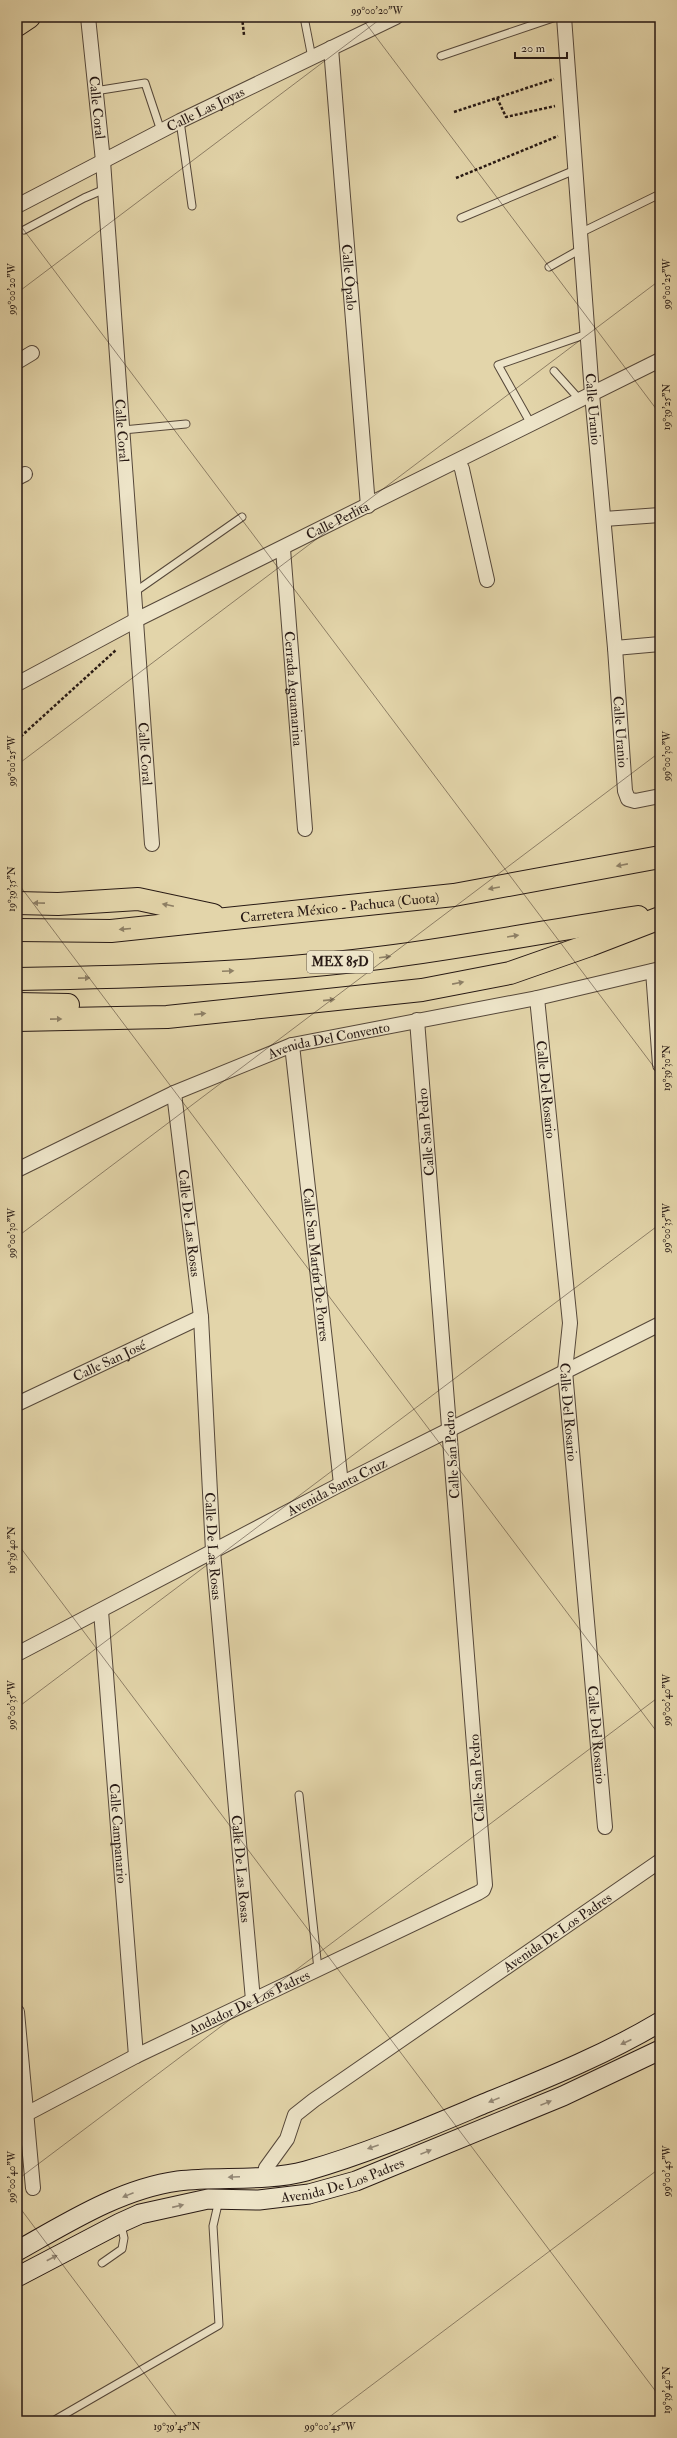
<svg xmlns="http://www.w3.org/2000/svg" width="677" height="2438" viewBox="0 0 677 2438" font-family="'IM FELL Double Pica',serif">
	<style>
		.lines { fill: none; stroke-linecap: round; stroke-linejoin: round }
		.lane-casing { stroke: #56483a; stroke-width: 9 }
		.street-casing { stroke: #56483a; stroke-width: 16 }
		.secondary-casing { stroke: #271914; stroke-width: 21 }
		.primary-casing { stroke: #271914; stroke-width: 24 }
		.highway-casing { stroke: #271914; stroke-width: 24 }
		.path { stroke: #271914; stroke-width: 2.5; stroke-dasharray: 3 2; stroke-linecap: butt }
		.lane { stroke: #ede4c8; stroke-width: 7 }
		.street { stroke: #ede4c8; stroke-width: 14 }
		.secondary { stroke: #ede4c8; stroke-width: 19 }
		.primary { stroke: #e3d5aa; stroke-width: 22 }
		.highway { stroke: #e3d5aa; stroke-width: 22 }
		.oneway { fill: #8e8066 }
		.oneway2 { fill: #948977 }
		.ticks { fill: none; stroke: #271914; stroke-width: 1; stroke-opacity: 0.45 }
		.labels { text-anchor: middle; dominant-baseline: central; stroke-width: 3; stroke-linejoin: round; paint-order: stroke }
		.shield { fill: #ede4c8; stroke: #62564a; stroke-width: 1 }
		.shield-label { font-size: 13px; font-weight: bold; fill: #271914 }
		.street-label { font-size: 14px; fill: #271914; stroke: #ede4c8 }
		.neatline { fill: none; stroke: #271914; stroke-width: 1.5 }
		.ticks-label { font-size: 10px; text-anchor: middle; fill: #271914 }
	</style>
	<rect width="100%" height="100%" fill="#e3d5aa"/>
	<filter id="stains"><feTurbulence type="fractalNoise" baseFrequency=".005" numOctaves="4"/><feColorMatrix values="0 0 0 0 .2 0 0 0 0 .09 0 0 0 0 .02 0 0 0 .5 -.17"/></filter>
	<radialGradient id="worn" r=".72"><stop offset=".6" stop-color="#630" stop-opacity="0"/><stop offset="1" stop-color="#630" stop-opacity=".3"/></radialGradient>
	<g class="lines">
		<defs>
			<path id="lane" d="M 304,17 L 312,58
				M 441,56 L 556,17
				M 95,91 L 145,83 L 161,131
				M 180,121 L 192,206
				M 461,218 L 575,170
				M 24,230 L 84,198 L 105,189
				M 580,233 L 660,194
				M 549,267 L 581,249
				M 554,371 L 580,400
				M 531,424 L 498,365 L 587,334
				M 123,430 L 186,424
				M 136,591 L 242,517
				M 299,1795 L 318,1969
				M 102,2263 L 122,2249 L 124,2238 L 121,2225
				M 53,2421 L 219,2325 L 213,2226 L 219,2200"/>
			<g id="street">
				<path id="s1" d="M 88,17 L 103,161 L 152,844"/>
				<path id="s2" d="M 564,17 L 592,394 L 615,648 L 625,791 L 628,799 L 635,801 L 660,796"/>
				<path id="s3" d="M 331,48 L 368,506"/>
				<path id="s4" d="M 17,206 L 180,121 L 396,17"/>
				<path d="M 17,362 L 32,353"/>
				<path d="M 458,461 L 462,469 L 487,580"/>
				<path d="M 17,478 L 25,474"/>
				<path d="M 604,519 L 660,515"/>
				<path id="s5" d="M 283,549 L 305,829"/>
				<path d="M 615,648 L 660,644"/>
				<path id="s6" d="M 17,684 L 138,619 L 660,360"/>
				<path d="M 653,971 L 660,1065"/>
				<path id="s7" d="M 537,998 L 570,1323 L 565,1371 L 605,1827"/>
				<path id="s8" d="M 292,1045 L 341,1484"/>
				<path id="s9" d="M 174,1093 L 201,1317 L 213,1551 L 253,2000"/>
				<path id="s10" d="M 17,1170 L 174,1093 L 292,1045 L 537,998 L 660,969"/>
				<path id="s11" d="M 17,1404 L 201,1317"/>
				<path id="s12" d="M 101,1611 L 136,2056"/>
				<path id="s13" d="M 17,1654 L 341,1484 L 660,1324"/>
				<path d="M 17,2012 L 33,2188"/>
				<path id="s14" d="M 17,2119 L 136,2056 L 478,1893 L 483,1890 L 485,1885 L 417,1020"/>
				<path id="s15" d="M 264,2176 L 266,2168 L 287,2139 L 295,2115 L 314,2100 L 660,1861"/>
			</g>
			<g id="secondary">
				<path d="M 17,2251 C 67,2223 120,2189 178,2181 C 220,2176 265,2182 306,2171 C 366,2154 424,2129 481,2105 C 542,2080 603,2056 660,2022"/>
				<path id="s16" d="M 17,2277 L 120,2223 L 140,2214 L 208,2199 L 259,2200 L 309,2194 L 356,2181 L 563,2096 L 660,2050"/>
			</g>
			<path id="primary" d="M 17,25 L 29,17"/>
			<g id="highway">
				<path d="M 17,903 L 58,904 L 138,899 L 213,915"/>
				<path id="s17" d="M 17,930 L 111,931 L 454,895 L 660,857"/>
				<path d="M 17,979 C 140,977 264,973 387,957 C 471,946 554,930 638,917"/>
				<path d="M 17,1004 L 68,1005"/>
				<path d="M 17,1020 L 167,1017 L 422,990 L 510,973 L 590,945 L 660,918"/>
			</g>
		</defs>
		<use href="#lane" class="lane-casing"/>
		<use href="#street" class="street-casing"/>
		<use href="#secondary" class="secondary-casing"/>
		<use href="#primary" class="primary-casing"/>
		<use href="#highway" class="highway-casing"/>
		<path class="path" d="M 242,17 L 244,35
			M 497,98 L 506,117 L 555,106
			M 454,112 L 554,79
			M 456,178 L 558,136
			M 17,740 L 116,650"/>
		<use href="#lane" class="lane"/>
		<use href="#street" class="street"/>
		<use href="#secondary" class="secondary"/>
		<use href="#primary" class="primary"/>
		<use href="#highway" class="highway"/>
	</g>
	<defs><path id="oneway-solid" d="M-6-.8H1V-3.2L6.5 0L1 3.2V.8H-6Z"/></defs>
	<g class="oneway">
		<use href="#oneway-solid" transform="translate(622 865) rotate(169)"/>
		<use href="#oneway-solid" transform="translate(494 888) rotate(170)"/>
		<use href="#oneway-solid" transform="translate(39 903) rotate(-179)"/>
		<use href="#oneway-solid" transform="translate(168 905) rotate(-168)"/>
		<use href="#oneway-solid" transform="translate(125 929) rotate(175)"/>
		<use href="#oneway-solid" transform="translate(513 936) rotate(-9)"/>
		<use href="#oneway-solid" transform="translate(385 957) rotate(-7)"/>
		<use href="#oneway-solid" transform="translate(228 971) rotate(-3)"/>
		<use href="#oneway-solid" transform="translate(84 978) rotate(-1)"/>
		<use href="#oneway-solid" transform="translate(458 983) rotate(-11)"/>
		<use href="#oneway-solid" transform="translate(329 1000) rotate(-6)"/>
		<use href="#oneway-solid" transform="translate(200 1014) rotate(-6)"/>
		<use href="#oneway-solid" transform="translate(56 1019) rotate(-1)"/>
	</g>
	<g class="oneway2">
		<use href="#oneway-solid" transform="translate(626 2042) rotate(155)"/>
		<use href="#oneway-solid" transform="translate(494 2100) rotate(158)"/>
		<use href="#oneway-solid" transform="translate(546 2103) rotate(-22)"/>
		<use href="#oneway-solid" transform="translate(373 2147) rotate(161)"/>
		<use href="#oneway-solid" transform="translate(426 2152) rotate(-22)"/>
		<use href="#oneway-solid" transform="translate(234 2177) rotate(178)"/>
		<use href="#oneway-solid" transform="translate(128 2195) rotate(158)"/>
		<use href="#oneway-solid" transform="translate(178 2206) rotate(-13)"/>
		<use href="#oneway-solid" transform="translate(52 2258) rotate(-28)"/>
	</g>
	<path class="ticks" d="M 361,17 L 660,414M 17,221 L 660,1075M 17,293 L 383,17M 17,765 L 660,280M 17,882 L 660,1736M 17,1237 L 660,752M 17,1543 L 660,2397M 17,1708 L 660,1224M 17,2180 L 660,1696M 17,2204 L 180,2421M 324,2421 L 660,2168"/>
	<g class="labels">
		<rect class="shield" x="307" y="951" width="66" height="22" rx="3"/>
		<g class="shield-label">
			<text x="340" y="962">MEX 85D</text>
		</g>
		<g class="street-label">
			<text stroke="none"><textPath href="#s1" startOffset="91">Calle Coral</textPath></text>
			<text stroke="none"><textPath href="#s4" startOffset="212">Calle Las Joyas</textPath></text>
			<text stroke="none"><textPath href="#s3" startOffset="230">Calle Ópalo</textPath></text>
			<text stroke="none"><textPath href="#s2" startOffset="393">Calle Uranio</textPath></text>
			<text stroke="none"><textPath href="#s1" startOffset="415">Calle Coral</textPath></text>
			<text stroke="none"><textPath href="#s6" startOffset="360">Calle Perlita</textPath></text>
			<text stroke="none"><textPath href="#s5" startOffset="140">Cerrada Aguamarina</textPath></text>
			<text stroke="none"><textPath href="#s2" startOffset="717">Calle Uranio</textPath></text>
			<text stroke="none"><textPath href="#s1" startOffset="739">Calle Coral</textPath></text>
			<text stroke="none"><textPath href="#s17" startOffset="324">Carretera México - Pachuca (Cuota)</textPath></text>
			<text stroke="none"><textPath href="#s10" startOffset="339">Avenida Del Convento</textPath></text>
			<text stroke="none"><textPath href="#s7" startOffset="92">Calle Del Rosario</textPath></text>
			<text transform="translate(426 1132) rotate(-95)">Calle San Pedro</text>
			<text stroke="none"><textPath href="#s9" startOffset="131">Calle De Las Rosas</textPath></text>
			<text stroke="none"><textPath href="#s8" startOffset="221">Calle San Martín De Porres</textPath></text>
			<text stroke="none"><textPath href="#s11" startOffset="102">Calle San José</textPath></text>
			<text stroke="none"><textPath href="#s7" startOffset="416">Calle Del Rosario</textPath></text>
			<text transform="translate(452 1455) rotate(-94)">Calle San Pedro</text>
			<text stroke="none"><textPath href="#s13" startOffset="361">Avenida Santa Cruz</textPath></text>
			<text stroke="none"><textPath href="#s9" startOffset="455">Calle De Las Rosas</textPath></text>
			<text stroke="none"><textPath href="#s7" startOffset="740">Calle Del Rosario</textPath></text>
			<text transform="translate(477 1778) rotate(-94)">Calle San Pedro</text>
			<text stroke="none"><textPath href="#s12" startOffset="223">Calle Campanario</textPath></text>
			<text stroke="none"><textPath href="#s9" startOffset="779">Calle De Las Rosas</textPath></text>
			<text stroke="none"><textPath href="#s15" startOffset="389">Avenida De Los Padres</textPath></text>
			<text stroke="none"><textPath href="#s14" startOffset="260">Andador De Los Padres</textPath></text>
			<text stroke="none"><textPath href="#s16" startOffset="345">Avenida De Los Padres</textPath></text>
		</g>
	</g>
	<rect width="677" height="2438" fill="none" stroke="#e3d5aa" stroke-width="44"/>
	<path d="M515 52v6h52v-6" fill="none" stroke="#271914" stroke-width="2"/>
	<text x="521" y="52" font-size="12" fill="#271914" stroke="#ede4c8" stroke-width="3" paint-order="stroke">20 m</text>
	<rect x="22" y="22" width="633" height="2394" class="neatline"/>
	<g class="ticks-label">
		<text x="377" y="14">99°00'20"W</text>
		<text transform="translate(666 284) rotate(-90)" y="4">99°00'25"W</text>
		<text transform="translate(11 289) rotate(-90)" y="4">99°00'20"W</text>
		<text transform="translate(666 407) rotate(-90)" y="4">19°39'25"N</text>
		<text transform="translate(666 756) rotate(-90)" y="4">99°00'30"W</text>
		<text transform="translate(11 761) rotate(-90)" y="4">99°00'25"W</text>
		<text transform="translate(11 889) rotate(-90)" y="4">19°39'35"N</text>
		<text transform="translate(666 1068) rotate(-90)" y="4">19°39'30"N</text>
		<text transform="translate(666 1228) rotate(-90)" y="4">99°00'35"W</text>
		<text transform="translate(11 1233) rotate(-90)" y="4">99°00'30"W</text>
		<text transform="translate(11 1550) rotate(-90)" y="4">19°39'40"N</text>
		<text transform="translate(666 1700) rotate(-90)" y="4">99°00'40"W</text>
		<text transform="translate(11 1705) rotate(-90)" y="4">99°00'35"W</text>
		<text transform="translate(666 2171) rotate(-90)" y="4">99°00'45"W</text>
		<text transform="translate(11 2177) rotate(-90)" y="4">99°00'40"W</text>
		<text transform="translate(666 2390) rotate(-90)" y="4">19°39'40"N</text>
		<text x="177" y="2430">19°39'45"N</text>
		<text x="330" y="2430">99°00'45"W</text>
	</g>
	<rect width="100%" height="100%" filter="url(#stains)"/>
	<rect width="100%" height="100%" fill="url(#worn)"/>
</svg>
